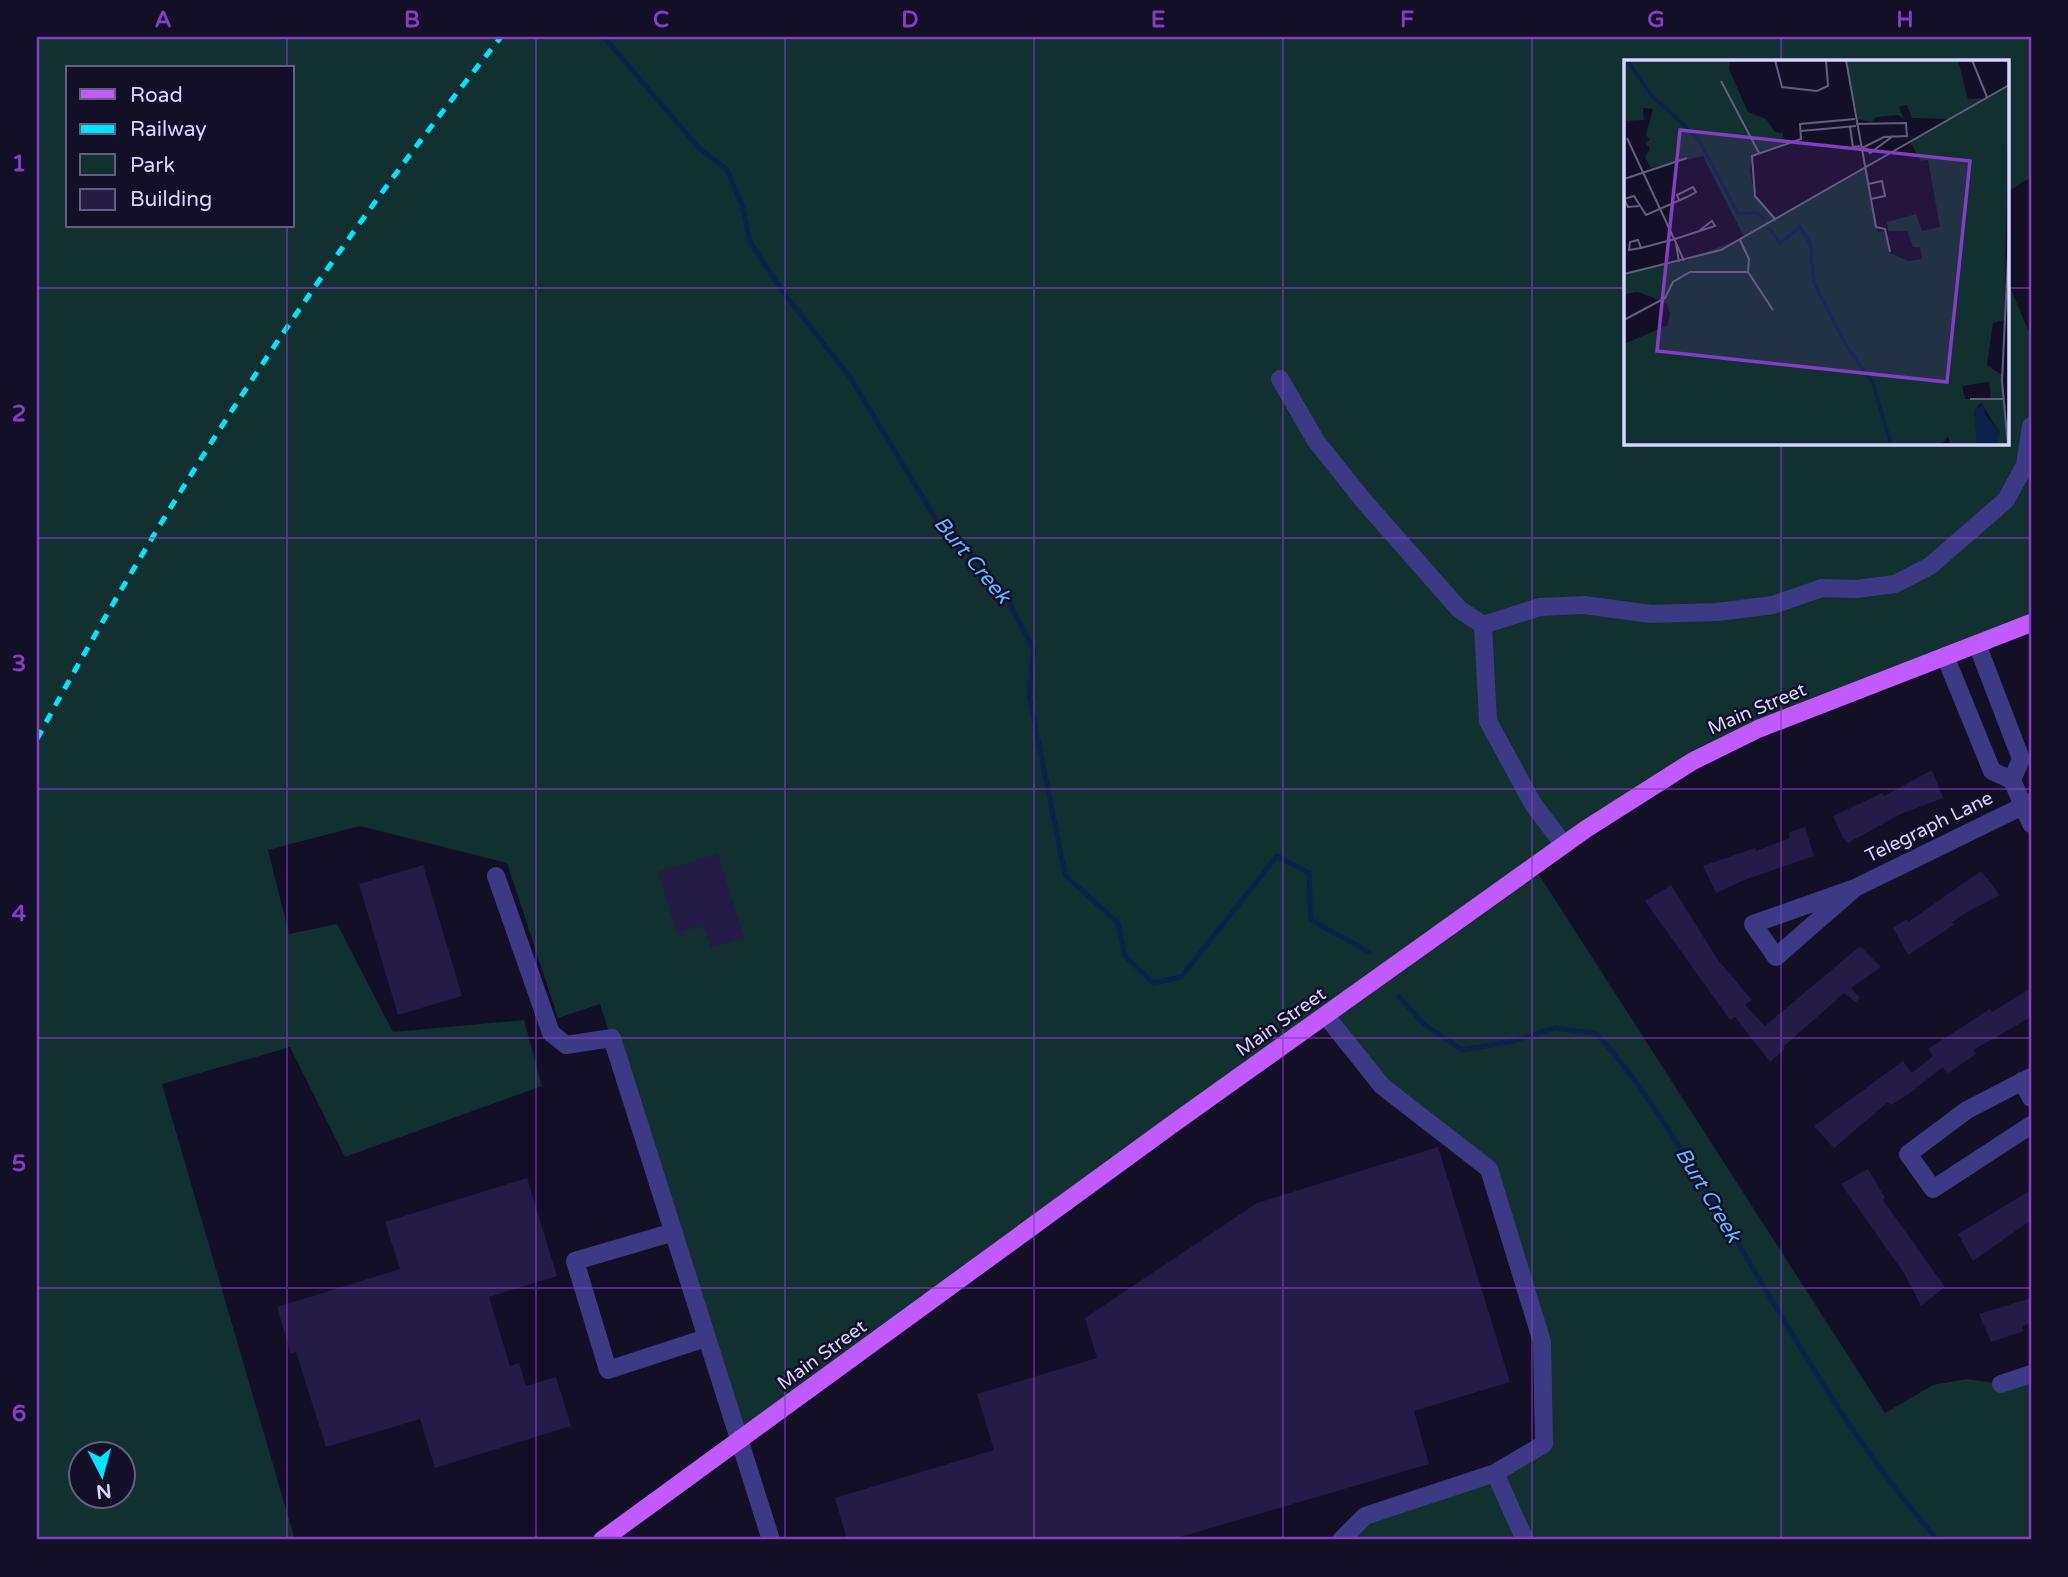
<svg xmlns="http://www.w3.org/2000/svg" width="2068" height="1577" viewBox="0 0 2068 1577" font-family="'Varela Round',sans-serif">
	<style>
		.green { fill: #12302f; fill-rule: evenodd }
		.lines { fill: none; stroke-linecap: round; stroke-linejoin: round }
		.stream { stroke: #0c2248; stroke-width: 5 }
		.building { fill: #241b47 }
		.minor { stroke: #3d3a85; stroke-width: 18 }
		.major { stroke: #c25bff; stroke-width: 18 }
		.rail { stroke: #00e5ff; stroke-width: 5; stroke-dasharray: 10 9; stroke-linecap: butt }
		.grid { fill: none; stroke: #843dc5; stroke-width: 2; stroke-opacity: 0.55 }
		.labels { text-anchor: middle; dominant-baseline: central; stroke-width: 5; stroke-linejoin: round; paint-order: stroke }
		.street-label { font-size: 19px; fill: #d9d4ff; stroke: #130f26 }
		.water-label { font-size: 21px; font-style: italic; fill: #62b6ff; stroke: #130f26 }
		.inset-river { fill: none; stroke: #0c2248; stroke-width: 3.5 }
		.inset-road { fill: none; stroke: #625e7d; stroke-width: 2 }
		.view { fill: #843dc5; fill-opacity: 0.15; stroke: #843dc5; stroke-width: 3.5 }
		.inset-edge { fill: none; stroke: #d9d4ff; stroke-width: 3.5 }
		.neatline { fill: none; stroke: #843dc5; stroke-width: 2.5 }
		.grid-label { font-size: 23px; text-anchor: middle; font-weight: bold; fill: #843dc5 }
	</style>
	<rect width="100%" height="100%" fill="#130f26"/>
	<path class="green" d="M 37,37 L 2031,37 L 2031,177 L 2007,192 L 2007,201 L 2007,61 L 1625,61 L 1625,443 L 2007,443 L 2007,280 L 2031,337 L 2031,623 L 1693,761 L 1534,867 L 1885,1413 L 1933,1385 L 1967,1379 L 2001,1384 L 2031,1374 L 2031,1540 L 1341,1540 L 1365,1516 L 1544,1444 L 1542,1342 L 1489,1169 L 1382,1086 L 1326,1016 L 739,1442 L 600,1004 L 558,1018 L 507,863 L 360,826 L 268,850 L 289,934 L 337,924 L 393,1032 L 524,1020 L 542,1086 L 345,1157 L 290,1047 L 162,1084 L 295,1540 L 37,1540 ZM 68,68 L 292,68 L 292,226 L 68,226 ZM 80,1454 L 122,1454 L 122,1496 L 80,1496 Z"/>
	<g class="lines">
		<path class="stream" d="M 604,37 L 698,147 L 727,170 L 742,205 L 750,242 L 783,292 L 850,377 L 937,521 L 982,565 L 1009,602 L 1034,650 L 1029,695 L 1065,875 L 1118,923 L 1125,956 L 1153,983 L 1181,977 L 1277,856 L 1309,873 L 1311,920 L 1369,952
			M 1399,997 L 1425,1025 L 1462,1050 L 1513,1041 L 1555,1028 L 1597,1034 C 1645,1087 1683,1152 1720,1213 C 1788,1326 1850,1441 1938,1540"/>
	</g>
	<path class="building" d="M 1932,770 L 1943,798 L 1901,814 L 1848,843 L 1843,838 L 1833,816 L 1882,793 L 1884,796 Z
		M 1805,827 L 1814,856 L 1747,879 L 1716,893 L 1703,866 L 1755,848 L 1756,851 L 1790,838 L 1788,833 Z
		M 718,854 L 744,938 L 711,948 L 703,925 L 677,933 L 658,872 Z
		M 423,865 L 462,996 L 398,1015 L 359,884 Z
		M 1981,871 L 2000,895 L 1967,912 L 1952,922 L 1954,925 L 1908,955 L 1893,928 L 1907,919 L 1908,922 Z
		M 1671,885 L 1718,960 L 1752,1000 L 1745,1005 L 1765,1026 L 1860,946 L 1881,967 L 1851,988 L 1860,998 L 1856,1002 L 1844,993 L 1783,1047 L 1785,1049 L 1770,1062 L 1735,1017 L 1730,1020 L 1645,901 Z
		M 2031,988 L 2031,1017 L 1973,1050 L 1976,1054 L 1947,1074 L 1943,1067 L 1906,1096 L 1891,1105 L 1888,1102 L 1834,1148 L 1814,1126 L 1903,1061 L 1912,1073 L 1933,1056 L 1928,1049 L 1990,1009 L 1992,1012 Z
		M 1438,1147 L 1510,1382 L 1414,1411 L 1429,1464 L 1170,1540 L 847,1540 L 835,1498 L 994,1450 L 977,1394 L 1097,1358 L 1085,1318 L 1257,1203 Z
		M 1868,1169 L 1885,1198 L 1883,1200 L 1945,1287 L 1921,1306 L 1904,1273 L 1841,1184 Z
		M 527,1178 L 557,1276 L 489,1297 L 510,1366 L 519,1363 L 526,1386 L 556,1377 L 571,1426 L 435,1468 L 420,1419 L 326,1447 L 296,1352 L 291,1354 L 277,1307 L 400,1269 L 385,1222 Z
		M 2031,1190 L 2031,1220 L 1973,1261 L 1958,1234 Z
		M 2031,1298 L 2031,1323 L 2022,1326 L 2024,1331 L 1991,1342 L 1979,1314 Z"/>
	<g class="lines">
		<path class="minor" d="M 1280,379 L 1316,441 L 1363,500 L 1459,609 L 1483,625 L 1540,607 L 1584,605 L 1651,614 L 1717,612 L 1773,605 L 1822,588 L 1856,589 L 1895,584 L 1930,566 L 2006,500 L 2025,465 L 2031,426
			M 1483,625 L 1488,721 L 1533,804 L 1564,845
			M 1945,656 L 1992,771 L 2012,780 L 2021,759 L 1977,644
			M 2012,780 L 2031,824
			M 496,876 L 551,1033 L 566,1045 L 612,1038 L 771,1540
			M 1855,888 L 1776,957 L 1753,924 L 1855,888 L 2031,802
			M 1326,1016 L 1382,1086 L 1489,1169 L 1542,1342 L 1544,1444 L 1495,1473 L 1365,1516 L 1341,1540
			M 2031,1077 L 1967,1110 L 1908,1154 L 1933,1189 L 2031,1125
			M 2022,1081 L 2031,1098
			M 674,1232 L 575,1261 L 608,1370 L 706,1338
			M 2001,1384 L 2031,1374
			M 1495,1473 L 1525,1540"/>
		<path class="major" d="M 602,1540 L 1170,1126 L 1586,829 L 1693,761 L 1758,729 L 2031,623"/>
		<path class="rail" d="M 37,739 C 171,492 325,257 501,37"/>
	</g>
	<path class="grid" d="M 287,37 L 287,68M 536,37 L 536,1540M 785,37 L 785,1540M 1034,37 L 1034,1540M 1283,37 L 1283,1540M 1532,37 L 1532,1540M 1781,37 L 1781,61M 287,226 L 287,1540M 37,288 L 1625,288M 2007,288 L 2031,288M 1781,443 L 1781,1540M 37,538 L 2031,538M 37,789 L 2031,789M 37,1038 L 2031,1038M 37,1288 L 2031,1288"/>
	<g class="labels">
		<g class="street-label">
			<text transform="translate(1757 709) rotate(-23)">Main Street</text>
			<text transform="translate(1929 827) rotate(-26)">Telegraph Lane</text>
			<text transform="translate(1281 1022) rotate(-35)">Main Street</text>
			<text transform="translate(822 1355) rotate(-36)">Main Street</text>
		</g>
		<g class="water-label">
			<text transform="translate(972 560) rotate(50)">Burt Creek</text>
			<text transform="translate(1708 1195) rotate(59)">Burt Creek</text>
		</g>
	</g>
	<g transform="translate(1624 60)">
		<rect width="385" height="385" fill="#130f26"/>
		<path d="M 0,0 L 106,0 L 105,9 L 124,52 L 142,59 L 151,72 L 159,73 L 160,84 L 128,96 L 126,111 L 131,136 L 152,159 L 241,109 L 254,172 L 260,171 L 265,193 L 285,201 L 298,199 L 296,187 L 289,187 L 283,171 L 264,171 L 263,162 L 292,154 L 298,171 L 316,167 L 304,100 L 297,101 L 286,82 L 324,59 L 288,58 L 283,45 L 275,47 L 280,59 L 274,55 L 252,57 L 248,62 L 234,59 L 222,0 L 334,0 L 344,39 L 363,38 L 385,25 L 380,260 L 369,263 L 363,305 L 378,315 L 384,385 L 372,384 L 375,371 L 357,343 L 350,351 L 354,385 L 327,385 L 324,377 L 317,385 L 0,385 L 0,284 L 44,265 L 46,254 L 43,244 L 35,240 L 14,232 L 0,234 L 0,214 L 60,201 L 120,177 L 79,96 L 26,108 L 21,97 L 26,88 L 21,83 L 26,80 L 22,75 L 29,49 L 19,48 L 20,60 L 0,61 ZM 365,322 L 367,339 L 341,339 L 338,326 Z" fill="#12302f" fill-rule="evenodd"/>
		<path d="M 359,343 L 361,354 L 375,371 L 372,385 L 353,385 L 350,351 Z" fill="#0c2248"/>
		<path class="inset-river" d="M 3,0 L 28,36 L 73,77 L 114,153 L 133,153 L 141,160M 145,168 L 156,183 L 176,167 L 186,183 L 190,223 L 223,287 L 249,323 L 267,385"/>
		<path class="inset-road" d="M 151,0 L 158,27 L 193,31 L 204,26 L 202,0M 222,0 L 252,167 L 261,169 L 266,192M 348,0 L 363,37M 97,21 L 135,93M 232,64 L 282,63 L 283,76 L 260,77 L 236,89M 226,67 L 229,87 L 236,86M 177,71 L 232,66M 3,78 L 52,183M 242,88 L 246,93 L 269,76M 0,119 L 63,98M 244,124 L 258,121 L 261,136 L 247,139M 15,146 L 4,147 L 0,139 L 10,136 L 22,155 L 63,137 L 72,132 L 69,127 L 53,135 L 55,140M 152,160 L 131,136 L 128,96 L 177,79 L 176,64 L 231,59M 116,180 L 125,199 L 124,212M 17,188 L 14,180 L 6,182 L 5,190 L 17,188 L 51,179 L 91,166 L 88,161 L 76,170M 55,202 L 52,183 L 60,201M 0,214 L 97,190 L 385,25M 0,260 L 41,238 L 49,222 L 66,212 L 124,212 L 149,250M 346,339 L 379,339M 384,385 L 378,321 L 385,176"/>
		<path class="view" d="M 56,70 L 346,101 L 323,322 L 33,291 Z"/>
		<rect width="385" height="385" class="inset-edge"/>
	</g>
	<rect width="2068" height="1577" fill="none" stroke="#130f26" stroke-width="77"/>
	<rect x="66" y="66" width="228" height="161" fill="#130f26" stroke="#625e7d" stroke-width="2"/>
	<rect x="80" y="89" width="35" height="10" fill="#c25bff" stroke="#625e7d" stroke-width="2"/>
	<text x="130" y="102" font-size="21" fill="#d9d4ff">Road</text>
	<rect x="80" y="124" width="35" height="10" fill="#00e5ff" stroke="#625e7d" stroke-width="2"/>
	<text x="130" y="136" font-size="21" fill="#d9d4ff">Railway</text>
	<rect x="80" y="154" width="35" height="21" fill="#12302f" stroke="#625e7d" stroke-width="2"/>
	<text x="130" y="172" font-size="21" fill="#d9d4ff">Park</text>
	<rect x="80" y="189" width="35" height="21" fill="#241b47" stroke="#625e7d" stroke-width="2"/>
	<text x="130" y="206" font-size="21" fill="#d9d4ff">Building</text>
	<g transform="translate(102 1475) rotate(174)"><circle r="33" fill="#130f26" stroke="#625e7d" stroke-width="2"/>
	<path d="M0-5L12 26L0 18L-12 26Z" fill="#00e5ff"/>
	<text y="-10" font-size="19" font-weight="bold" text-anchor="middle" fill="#d9d4ff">N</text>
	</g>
	<rect x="38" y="38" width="1992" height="1500" class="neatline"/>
	<g class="grid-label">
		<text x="163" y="27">A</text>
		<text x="412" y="27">B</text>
		<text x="661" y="27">C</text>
		<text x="910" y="27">D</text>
		<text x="1158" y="27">E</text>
		<text x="1407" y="27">F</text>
		<text x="1656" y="27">G</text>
		<text x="1905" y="27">H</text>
		<text x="19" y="171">1</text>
		<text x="19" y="421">2</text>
		<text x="19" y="671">3</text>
		<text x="19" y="921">4</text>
		<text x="19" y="1171">5</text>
		<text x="19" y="1421">6</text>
	</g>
</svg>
